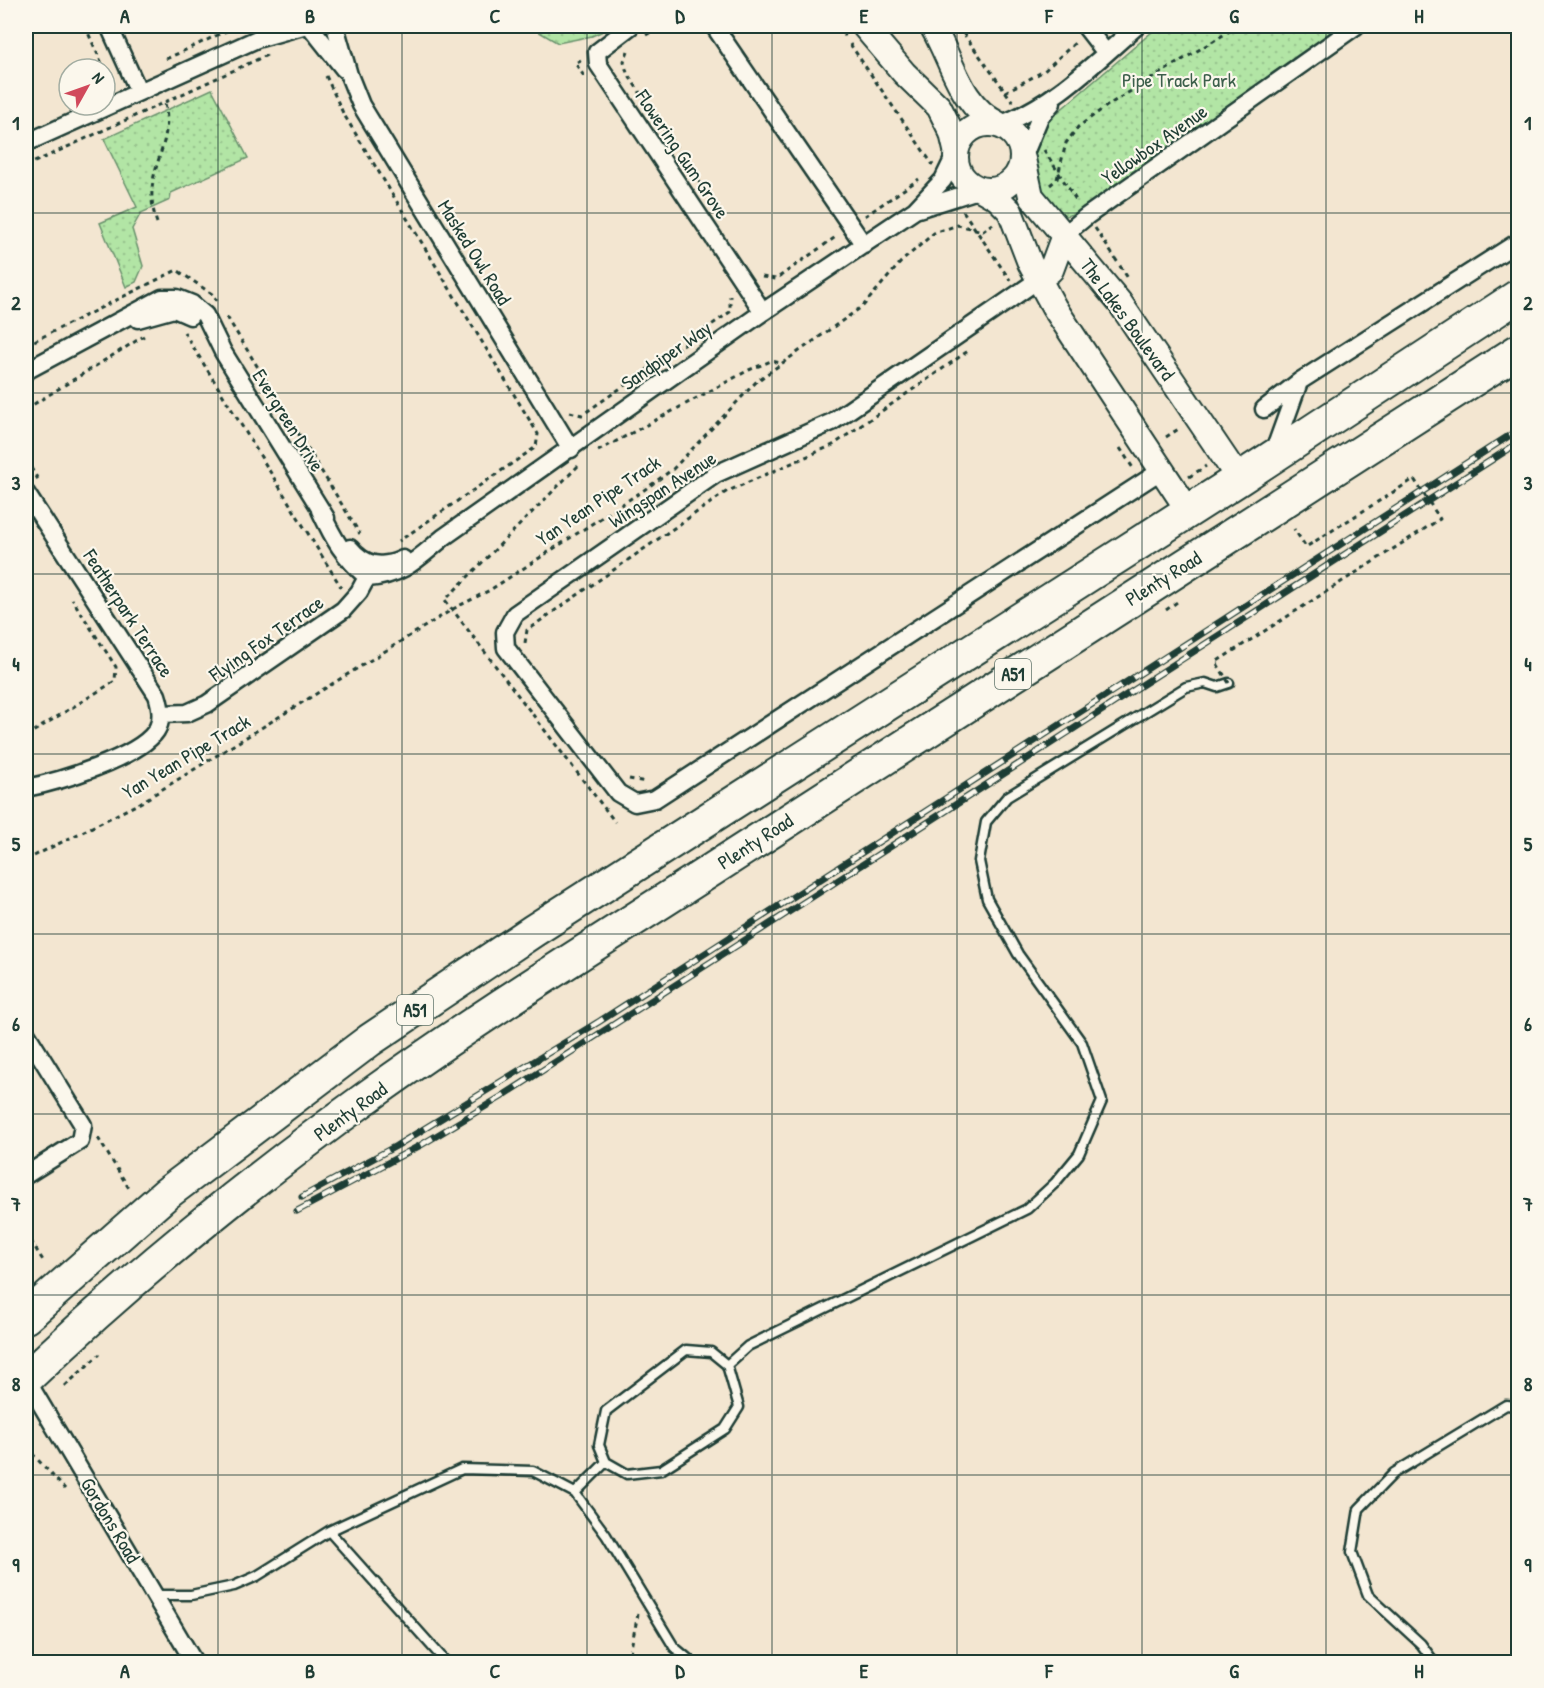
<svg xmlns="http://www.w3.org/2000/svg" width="1544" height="1688" viewBox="0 0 1544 1688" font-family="'Patrick Hand',sans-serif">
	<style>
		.park { fill: url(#park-dots); stroke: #68916c; stroke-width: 1.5 }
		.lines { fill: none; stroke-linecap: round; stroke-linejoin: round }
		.lane-casing { stroke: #1f3d34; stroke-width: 13 }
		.street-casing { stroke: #1f3d34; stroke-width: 21 }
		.secondary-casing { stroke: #1f3d34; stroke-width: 28 }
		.highway-casing { stroke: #1f3d34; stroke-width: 36 }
		.path { stroke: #1f3d34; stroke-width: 3; stroke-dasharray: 4.5 4.5; stroke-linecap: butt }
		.lane { stroke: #fbf7ec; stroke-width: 8 }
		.street { stroke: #fbf7ec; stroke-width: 16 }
		.secondary { stroke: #fbf7ec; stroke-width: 24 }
		.highway { stroke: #fbf7ec; stroke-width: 32 }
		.rail-casing { stroke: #1f3d34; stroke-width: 7 }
		.rail { stroke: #fbf7ec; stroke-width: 4.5; stroke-dasharray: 14; stroke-linecap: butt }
		.path-bridge { stroke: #1f3d34; stroke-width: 3; stroke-dasharray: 4.5 4.5; stroke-linecap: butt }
		.grid { fill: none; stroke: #1f3d34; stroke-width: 1.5; stroke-opacity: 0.55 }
		.labels { text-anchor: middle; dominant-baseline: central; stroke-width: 4.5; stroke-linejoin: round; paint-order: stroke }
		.shield { fill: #fbf7ec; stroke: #61756b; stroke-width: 1.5 }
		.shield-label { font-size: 18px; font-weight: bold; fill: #1f3d34 }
		.park-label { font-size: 20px; fill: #3c5f4b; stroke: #fbf7ec }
		.street-label { font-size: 20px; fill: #1f3d34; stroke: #fbf7ec }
		.neatline { fill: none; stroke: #1f3d34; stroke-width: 2 }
		.grid-label { font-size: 20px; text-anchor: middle; font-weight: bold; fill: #1f3d34 }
	</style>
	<defs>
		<pattern id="park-dots" width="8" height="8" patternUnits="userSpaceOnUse" patternTransform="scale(1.5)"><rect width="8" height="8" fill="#b2e5a5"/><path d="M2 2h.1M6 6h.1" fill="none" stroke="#99c58f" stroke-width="1.8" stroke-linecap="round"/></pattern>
	</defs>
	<rect width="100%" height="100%" fill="#f3e6d1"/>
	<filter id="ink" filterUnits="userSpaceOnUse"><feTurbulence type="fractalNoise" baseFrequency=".0167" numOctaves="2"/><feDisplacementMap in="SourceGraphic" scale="12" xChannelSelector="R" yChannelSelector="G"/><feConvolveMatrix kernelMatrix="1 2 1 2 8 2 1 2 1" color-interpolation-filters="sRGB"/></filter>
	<g filter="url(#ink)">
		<path class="park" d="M 529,26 L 614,26 L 592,36 L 558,43 Z
			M 1159,26 L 1343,26 L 1077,213 L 1066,216 L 1058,214 L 1046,201 L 1033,165 L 1034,152 L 1044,124 Z
			M 212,89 L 248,158 L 171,193 L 170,200 L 141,213 L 132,229 L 143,266 L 136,282 L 126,287 L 100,223 L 137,207 L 104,139 Z"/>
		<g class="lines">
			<defs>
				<path id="lane" d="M 686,1350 L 711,1352 L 727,1365 L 739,1407 L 725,1429 L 661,1470 L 627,1474 L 606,1462 L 599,1445 L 606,1411 Z
					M 727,1365 L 748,1346 L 1027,1209 L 1055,1183 L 1079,1154 L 1102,1101 L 1082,1043 L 1018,954 L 987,899 L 979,861 L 986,822 L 1007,797 L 1186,687 L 1205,683 L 1217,687 L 1229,683
					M 575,1493 L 606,1462
					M 329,1531 L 446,1662
					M 156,1595 L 191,1595 L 234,1586 L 257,1576 L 329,1531 L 462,1469 L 533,1471 L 575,1493 L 606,1535 L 674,1647 L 692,1662
					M 1434,1662 L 1421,1644 L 1368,1595 L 1352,1552 L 1359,1509 L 1394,1473 L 1506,1405 L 1518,1406"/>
				<path id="street" d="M 109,26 L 139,92
					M 335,26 L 349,75 L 361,105 L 571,449
					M 631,26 L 597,52 L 598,64 L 763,312
					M 714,26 L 864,245
					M 1085,26 L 1106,53
					M 313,30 L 344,69
					M 999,125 C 1054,105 1094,63 1137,26
					M 26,143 L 257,39 L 303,26
					M 1023,158 L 1040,117 L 1052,103
					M 918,209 L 981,189
					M 1064,235 L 1087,216 L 1356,26
					M 1038,280 L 832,422 L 716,474 L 515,614 L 505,632 L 506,648 L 618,793 L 635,803 L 655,799 L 1162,470
					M 138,319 L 174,309 L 190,316
					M 26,371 L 162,298 L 177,298 L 192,304 L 205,315 L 223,352 L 326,518
					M 1264,409 L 1300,381 L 1518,242
					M 1273,454 L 1299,382
					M 26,493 L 157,695 C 161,707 163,720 156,731 C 138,758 57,782 26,788
					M 320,510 C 334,540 343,556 368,578 C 404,575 417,559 444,537 L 763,312 L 915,210 L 943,180 L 956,153
					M 350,548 C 365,566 382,569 403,559
					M 161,714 L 187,713 L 207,704 L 343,610 L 359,592 L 372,568
					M 26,1033 L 83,1125 L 80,1141 L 26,1175
					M 26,1379 L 194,1662"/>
				<path id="secondary" d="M 864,26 L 904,73 L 939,107 L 952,133 L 956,150
					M 932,26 C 953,61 959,104 998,124
					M956 157a33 33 0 1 1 66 0a33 33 0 1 1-66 0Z
					M 1023,159 L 1031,196 L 1120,303 L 1239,479
					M 983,190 L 997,198 L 1010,211 L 1030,263 L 1054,307 L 1188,510
					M 1038,280 L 1051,270 L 1064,235"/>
				<path id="highway" d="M 26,1317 L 166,1194 L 370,1040 L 533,931 L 1239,479 L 1518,296
					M 26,1379 C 133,1276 250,1182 370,1095 C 481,1015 598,943 713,869 C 980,695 1251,525 1518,351"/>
			</defs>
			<use href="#lane" class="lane-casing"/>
			<use href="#street" class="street-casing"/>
			<use href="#secondary" class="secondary-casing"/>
			<use href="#highway" class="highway-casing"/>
			<path class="path" d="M 85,26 L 112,86
				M 837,26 L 845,36
				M 958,26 L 1013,102
				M 646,35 L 662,26
				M 850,44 L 933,165
				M 628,51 L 624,61 L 627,73 L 702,186
				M 166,59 L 237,26
				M 581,60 L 575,63 L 584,76
				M 326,76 L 343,113 L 538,434 L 536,447 L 399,541
				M 1005,92 L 1044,71 L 1077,41
				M 1044,150 L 1078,203
				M 26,166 L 267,55
				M 1050,185 L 1057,179 L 1066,143 L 1078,127 L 1108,105 L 1238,26
				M 963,211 L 1010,280
				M 865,216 L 919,179
				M 157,223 C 139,171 175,151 165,103
				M 1095,228 L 1128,278
				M 762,277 L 776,279 L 837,236
				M 227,317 L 360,534
				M 184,332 L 341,587
				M 26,345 L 177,270 L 212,294 L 217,301
				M 26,409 L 144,336
				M 570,412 L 582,415 L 730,312 L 730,296
				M 1166,437 L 1180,428
				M 1120,448 L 1133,468
				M 598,451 L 749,370 L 771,361 L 781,363
				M 26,460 L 39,481
				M 578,466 L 445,600 L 615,822
				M 1189,477 L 1206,466
				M 1166,610 L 1180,600
				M 525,643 L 527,630 L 726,492 L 833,445 L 968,351
				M 26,736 L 115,681 L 116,667 L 72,599
				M 629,779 L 646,782
				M 26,860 L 140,803 L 453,609 L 490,590 L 644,490 L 673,469 L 757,381 L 863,306 L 901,262 L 934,233 L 958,225 L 983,231 L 993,224
				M 98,1138 L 130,1190
				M 26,1233 L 44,1262
				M 65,1386 L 100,1354
				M 26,1447 L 65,1489
				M 628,1662 L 638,1614"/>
			<use href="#lane" class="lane"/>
			<use href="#street" class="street"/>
			<use href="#secondary" class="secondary"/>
			<use href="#highway" class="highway"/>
			<defs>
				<path id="rail" d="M 302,1197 L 396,1146 L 600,1021 L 1518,430
					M 297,1211 L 421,1145 L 501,1097 L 1518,443"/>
			</defs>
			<use href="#rail" class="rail-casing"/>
			<use href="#rail" class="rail"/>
			<path class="path-bridge" d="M 1229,683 L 1216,662 L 1440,519 L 1414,479 L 1306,547 L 1294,529"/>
		</g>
	</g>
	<path class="grid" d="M 218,26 L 218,1662M 402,26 L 402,1662M 587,26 L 587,1662M 772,26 L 772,1662M 957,26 L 957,1662M 1142,26 L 1142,1662M 1326,26 L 1326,1662M 26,213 L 1518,213M 26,393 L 1518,393M 26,574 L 1518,574M 26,754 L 1518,754M 26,934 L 1518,934M 26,1114 L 1518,1114M 26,1295 L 1518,1295M 26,1475 L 1518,1475"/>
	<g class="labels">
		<g class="shield">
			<rect x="995" y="659" width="36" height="30" rx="4.5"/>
			<rect x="397" y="995" width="36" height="30" rx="4.5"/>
		</g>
		<g class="shield-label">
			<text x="1013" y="674">A51</text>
			<text x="415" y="1010">A51</text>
		</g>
		<g class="park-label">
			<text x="1179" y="79">Pipe Track Park</text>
		</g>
		<g class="street-label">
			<text transform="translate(1154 144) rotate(-35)">Yellowbox Avenue</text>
			<text transform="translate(683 154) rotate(56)">Flowering Gum Grove</text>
			<text transform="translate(475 252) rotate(58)">Masked Owl Road</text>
			<text transform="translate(1128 319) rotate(54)">The Lakes Boulevard</text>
			<text transform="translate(666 355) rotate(-35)">Sandpiper Way</text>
			<text transform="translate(289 420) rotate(58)">Evergreen Drive</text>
			<text transform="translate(662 489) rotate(-33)">Wingspan Avenue</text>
			<text transform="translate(598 500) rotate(-34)">Yan Yean Pipe Track</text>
			<text transform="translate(1163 578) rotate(-32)">Plenty Road</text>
			<text transform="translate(129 613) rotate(57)">Featherpark Terrace</text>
			<text transform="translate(266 638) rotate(-35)">Flying Fox Terrace</text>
			<text transform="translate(186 756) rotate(-31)">Yan Yean Pipe Track</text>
			<text transform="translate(755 841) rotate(-33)">Plenty Road</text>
			<text transform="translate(350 1111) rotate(-36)">Plenty Road</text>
			<text transform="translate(111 1520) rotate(59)">Gordons Road</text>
		</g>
	</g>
	<rect width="1544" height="1688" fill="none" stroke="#fbf7ec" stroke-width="66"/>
	<g transform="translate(87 87) rotate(50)"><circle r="28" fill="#fbf7ec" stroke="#a3ada2" stroke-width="1.5"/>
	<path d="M0-4.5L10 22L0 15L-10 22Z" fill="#d1495b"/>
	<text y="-9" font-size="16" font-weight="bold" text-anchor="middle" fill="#1f3d34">N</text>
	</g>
	<rect x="33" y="33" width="1478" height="1622" class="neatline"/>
	<g class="grid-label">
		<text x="125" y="23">A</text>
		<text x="310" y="23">B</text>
		<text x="495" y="23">C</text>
		<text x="680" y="23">D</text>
		<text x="864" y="23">E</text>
		<text x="1049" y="23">F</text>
		<text x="1234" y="23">G</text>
		<text x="1419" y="23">H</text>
		<text x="16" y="130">1</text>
		<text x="1528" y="130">1</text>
		<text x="16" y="310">2</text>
		<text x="1528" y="310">2</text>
		<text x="16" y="490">3</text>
		<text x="1528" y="490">3</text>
		<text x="16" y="671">4</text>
		<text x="1528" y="671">4</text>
		<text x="16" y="851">5</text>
		<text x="1528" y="851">5</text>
		<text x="16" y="1031">6</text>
		<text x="1528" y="1031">6</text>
		<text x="16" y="1211">7</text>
		<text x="1528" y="1211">7</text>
		<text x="16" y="1391">8</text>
		<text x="1528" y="1391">8</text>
		<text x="16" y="1572">9</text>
		<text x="1528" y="1572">9</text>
		<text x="125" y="1678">A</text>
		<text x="310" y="1678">B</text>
		<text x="495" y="1678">C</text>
		<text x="680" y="1678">D</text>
		<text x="864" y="1678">E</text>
		<text x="1049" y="1678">F</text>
		<text x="1234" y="1678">G</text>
		<text x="1419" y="1678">H</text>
	</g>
</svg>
